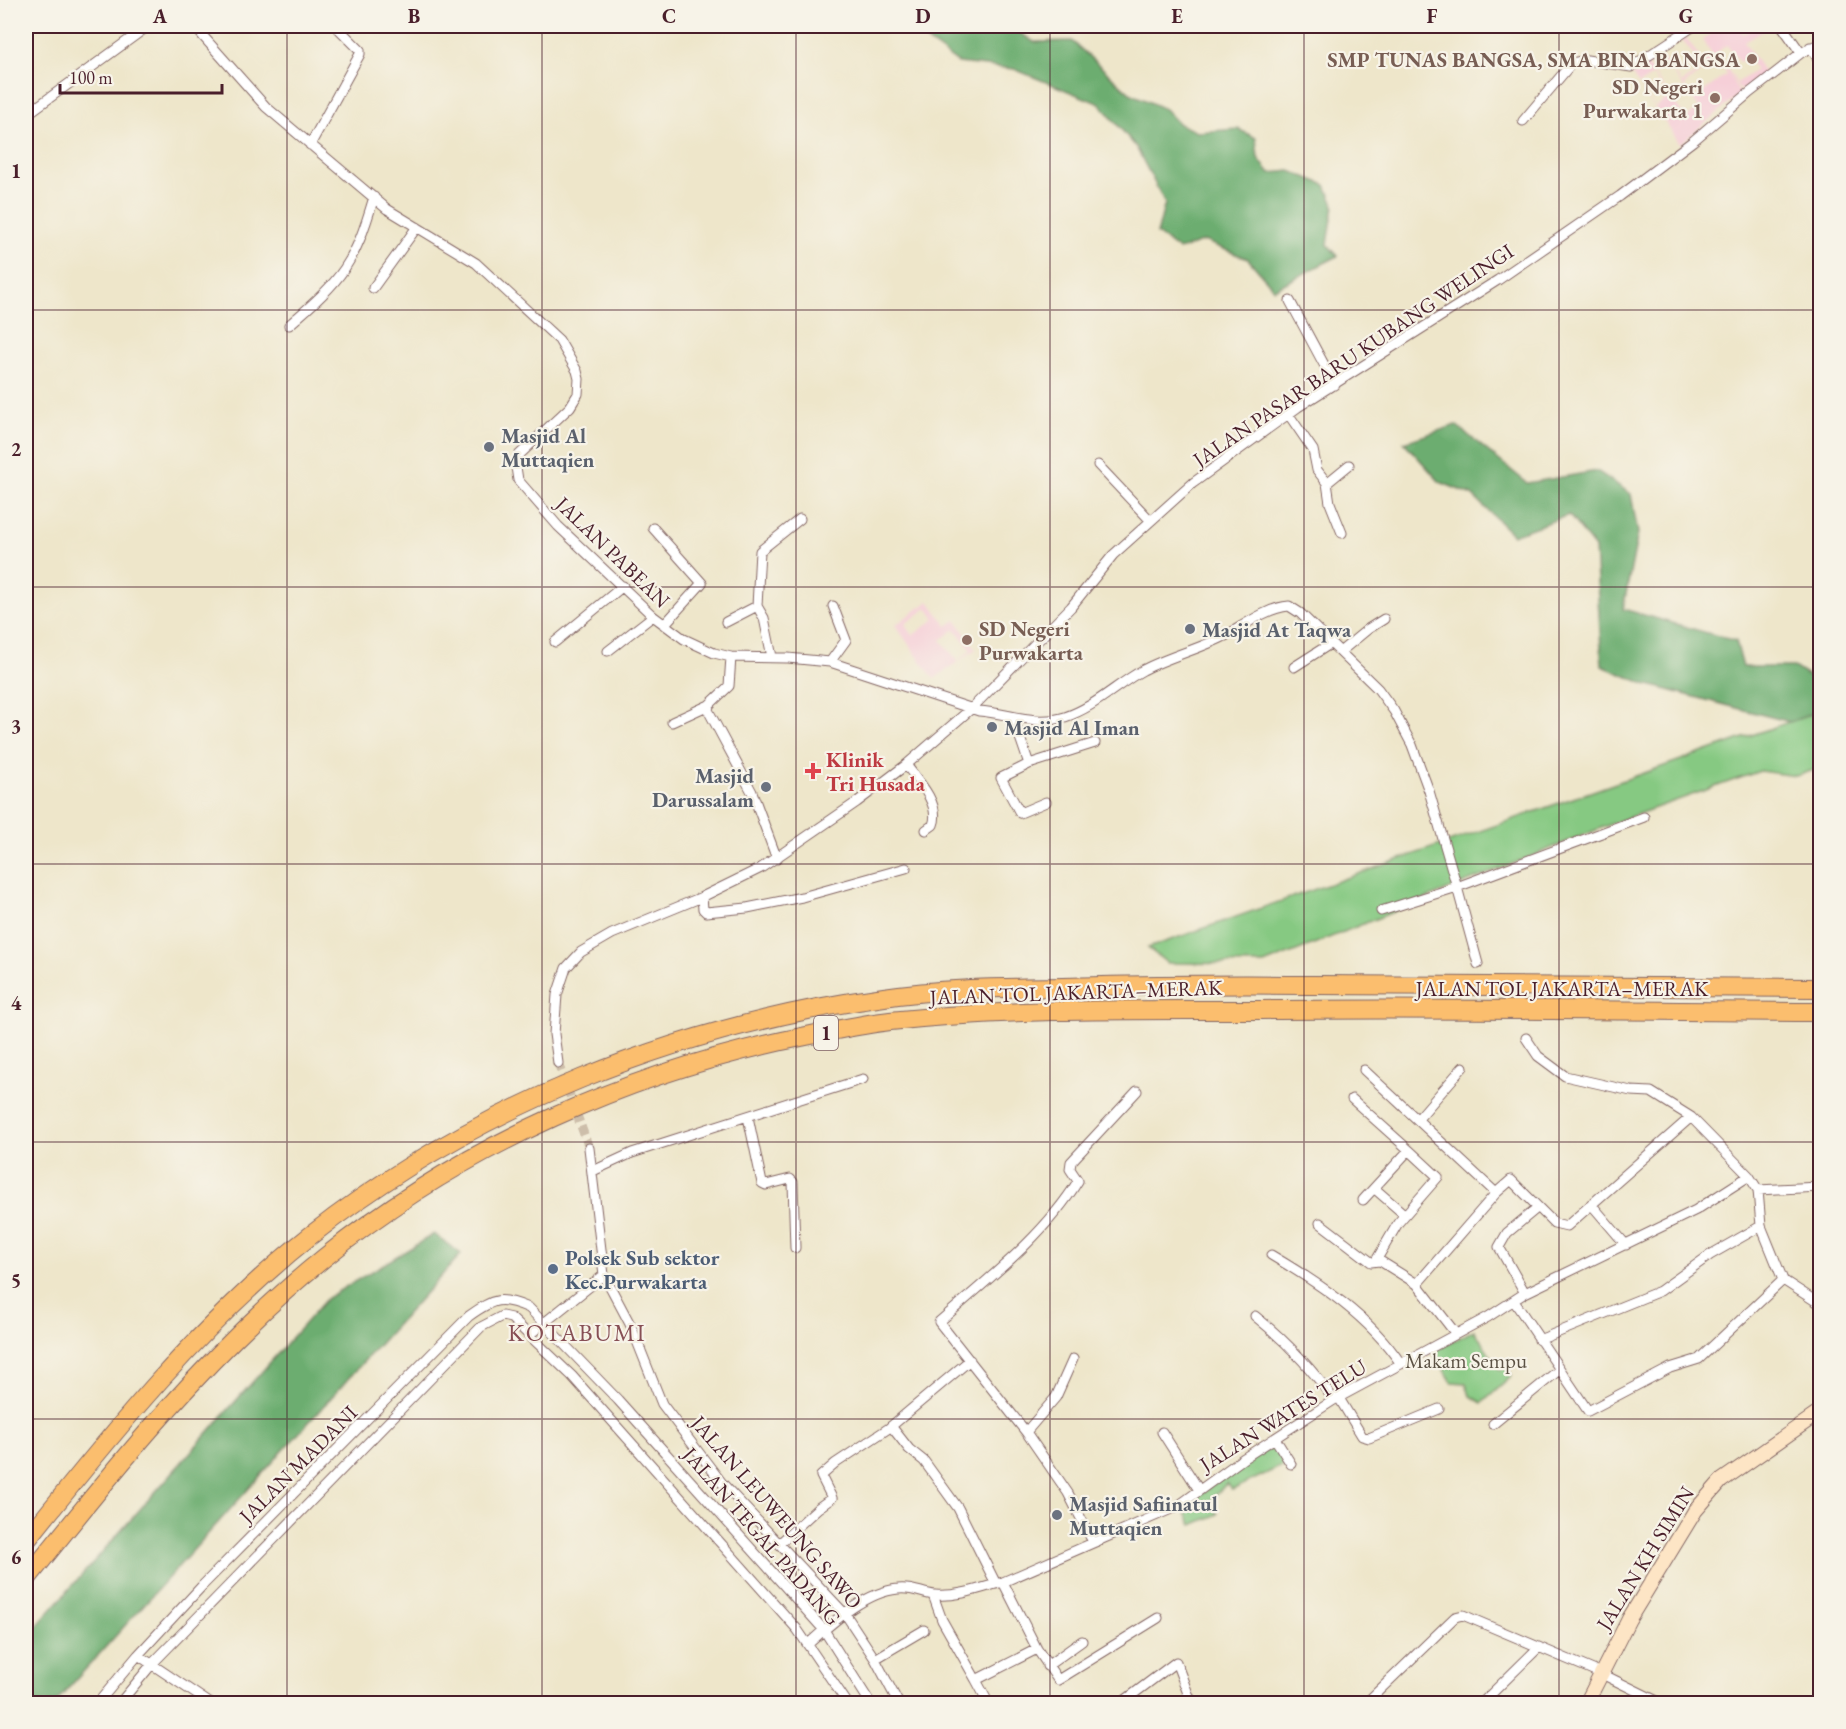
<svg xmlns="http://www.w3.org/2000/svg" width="1846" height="1729" viewBox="0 0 1846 1729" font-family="'EB Garamond',serif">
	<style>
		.built { fill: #f6cfd8; fill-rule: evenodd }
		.green { fill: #86c982; stroke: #687456; stroke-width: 1.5 }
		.forest { fill: #6cad70; stroke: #5b664e; stroke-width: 1.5 }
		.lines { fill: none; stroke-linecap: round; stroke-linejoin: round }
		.street-tunnel { stroke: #cdbeaa; stroke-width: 9; stroke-dasharray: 9 4.5; stroke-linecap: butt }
		.street-casing { stroke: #836563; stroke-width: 11 }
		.secondary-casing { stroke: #836563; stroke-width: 16 }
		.highway-casing { stroke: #836563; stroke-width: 20 }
		.street { stroke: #fff; stroke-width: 9 }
		.secondary { stroke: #fde5c5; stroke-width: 14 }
		.highway { stroke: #fbbe6e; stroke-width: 18 }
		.grid { fill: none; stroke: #4a1f2b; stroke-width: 1.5; stroke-opacity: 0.55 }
		.education-dot { fill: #8d6e63; stroke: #f7f3e8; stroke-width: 2 }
		.worship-dot { fill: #6b7280; stroke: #f7f3e8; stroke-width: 2 }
		.health-dot { fill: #e0444e; stroke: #f7f3e8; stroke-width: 2 }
		.service-dot { fill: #5c6f8a; stroke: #f7f3e8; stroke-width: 2 }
		.labels { text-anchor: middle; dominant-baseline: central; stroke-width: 4.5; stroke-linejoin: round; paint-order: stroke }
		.shield { fill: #f7f3e8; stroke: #7e5f64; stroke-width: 1.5 }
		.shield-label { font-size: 20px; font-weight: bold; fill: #4a1f2b }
		.education-label { font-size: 21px; font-weight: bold; fill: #785e54; stroke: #f7f3e8; text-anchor: end }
		.street-label { font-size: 21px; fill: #4a1f2b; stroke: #f7f3e8 }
		.worship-label { font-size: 21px; font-weight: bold; fill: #5b616d; stroke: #f7f3e8; text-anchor: start }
		.health-label { font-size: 21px; font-weight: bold; fill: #be3a42; stroke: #f7f3e8; text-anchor: start }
		.service-label { font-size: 21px; font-weight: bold; fill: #4e5e75; stroke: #f7f3e8; text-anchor: start }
		.park-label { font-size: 21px; fill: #5c5245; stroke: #f7f3e8 }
		.quarter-label { font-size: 24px; letter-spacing: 1.5px; fill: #874f55; stroke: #f7f3e8 }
		.neatline { fill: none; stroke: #4a1f2b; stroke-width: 2 }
		.grid-label { font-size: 20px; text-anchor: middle; font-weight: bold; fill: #4a1f2b }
	</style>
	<rect width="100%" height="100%" fill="#f7f3e8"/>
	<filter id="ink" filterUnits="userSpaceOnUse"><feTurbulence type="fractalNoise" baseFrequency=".0167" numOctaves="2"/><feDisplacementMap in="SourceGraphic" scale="12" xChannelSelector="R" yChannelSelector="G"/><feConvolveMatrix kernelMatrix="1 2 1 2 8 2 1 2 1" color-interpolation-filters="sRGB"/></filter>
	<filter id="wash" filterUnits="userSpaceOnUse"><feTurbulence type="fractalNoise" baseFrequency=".008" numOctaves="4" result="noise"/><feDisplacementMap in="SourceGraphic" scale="24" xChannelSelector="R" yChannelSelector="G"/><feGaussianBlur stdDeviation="1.35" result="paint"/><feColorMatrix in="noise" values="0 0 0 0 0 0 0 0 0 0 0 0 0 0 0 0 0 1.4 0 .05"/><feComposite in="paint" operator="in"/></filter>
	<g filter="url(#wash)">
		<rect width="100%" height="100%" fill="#eee6ca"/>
		<path class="built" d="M 1689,26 L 1701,26 L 1685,36 L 1703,63 L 1713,56 L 1702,40 L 1713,33 L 1708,26 L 1716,33 L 1727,26 L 1737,26 L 1743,34 L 1756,26 L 1762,30 L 1771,26 L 1744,42 L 1765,74 L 1741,91 L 1729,74 L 1740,94 L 1680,144 L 1629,71 L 1657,51 L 1682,83 L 1705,67 L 1703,67 L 1677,33 ZM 1727,45 L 1739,62 L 1747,57 L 1756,70 L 1737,83 L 1716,53 ZM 1657,59 L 1664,67 L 1667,65 L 1699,108 L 1686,118 L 1648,66 ZM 1716,60 L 1727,74 L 1694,99 L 1684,85 ZM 1653,75 L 1669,97 L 1655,107 L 1639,85 Z
			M 929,601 L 947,626 L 956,620 L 976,649 L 934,679 L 895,625 ZM 927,608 L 935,619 L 913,635 L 905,624 ZM 955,629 L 971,650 L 958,661 L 941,640 Z"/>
		<path class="green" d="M 1820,711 L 1820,768 L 1796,776 L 1760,771 L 1621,820 L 1264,964 L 1167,963 L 1148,948 Z
			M 1474,1330 L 1500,1370 L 1507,1368 L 1512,1376 L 1482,1403 L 1470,1396 L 1466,1383 L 1452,1382 L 1433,1352 Z
			M 1275,1445 L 1286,1464 L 1232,1490 L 1227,1483 L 1210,1501 L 1218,1514 L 1192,1525 L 1183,1507 L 1244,1462 Z"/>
		<path class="forest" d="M 907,26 L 1009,26 L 1034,42 L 1072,41 L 1130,93 L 1165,109 L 1179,124 L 1197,132 L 1238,129 L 1256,138 L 1258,158 L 1270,173 L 1290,171 L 1326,185 L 1334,205 L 1328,245 L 1338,256 L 1274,289 L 1248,259 L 1204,241 L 1179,250 L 1157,234 L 1165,203 L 1136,147 L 1100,104 L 1014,69 L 958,63 Z
			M 1456,425 L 1527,483 L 1597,471 L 1631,494 L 1638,533 L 1623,609 L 1736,641 L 1743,667 L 1794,667 L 1820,684 L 1820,711 L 1790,722 L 1645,684 L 1602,666 L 1595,548 L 1569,515 L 1513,535 L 1472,495 L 1440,482 L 1404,442 Z
			M 434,1234 L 461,1254 L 55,1703 L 26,1703 L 26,1638 L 327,1298 Z"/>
	</g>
	<g filter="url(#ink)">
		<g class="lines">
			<path class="street-tunnel" d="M 558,1063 L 589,1148"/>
			<defs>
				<path id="street" d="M 194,26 L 266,107 L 387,209 L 476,263 L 559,340 L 577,371 L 579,379 L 578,394 L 570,407 L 519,455 L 516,467 L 518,480 L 558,526 L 653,616 L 684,639 L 714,653 L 731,657 L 788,658 L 830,662 L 979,711 C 1008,713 1036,726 1065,717 C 1095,707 1116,685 1143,670 C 1170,656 1200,649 1227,635 C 1244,625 1269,607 1289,606 L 1300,613 L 1378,689 L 1394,711 L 1412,745 L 1429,791 L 1457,887 L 1381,911
					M 1782,26 L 1801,53
					M 1810,47 L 1820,61
					M 26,115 L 148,26
					M 1523,121 L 1572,63 L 1587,60 L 1631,67 L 1694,26
					M 310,145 L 360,54 L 360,50 L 336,26
					M 373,288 L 417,227
					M 1290,301 L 1335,385
					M 289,325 C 343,278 354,265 374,197
					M 1289,415 L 1313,450 L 1317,470 L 1327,483 L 1349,465
					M 1098,465 L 1150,520
					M 1327,483 L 1330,503 L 1342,533
					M 653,528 L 702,583 L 664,625
					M 757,606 L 760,551 L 800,519
					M 726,622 L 757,606 L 764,618 L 772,657
					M 555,642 L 623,586
					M 608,651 L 653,616
					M 1340,652 L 1368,629 L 1384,619
					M 731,657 L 729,686 L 709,705 L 708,710 L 752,792 L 777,859
					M 830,662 L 846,640 L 833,606
					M 1294,667 L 1330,644
					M 1013,717 L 1029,764 L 1001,778 L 1020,813 L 1046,802
					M 672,722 L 709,705
					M 1029,764 L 1095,743
					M 906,765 C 918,780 941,805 933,825 L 926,830
					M 702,897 L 703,909 L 706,912 L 747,908 L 802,897 L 906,868
					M 1478,964 L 1457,887 L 1644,817
					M 1526,1038 L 1538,1056 L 1565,1076 L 1631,1091 L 1651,1092 L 1691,1117 L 1749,1176 L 1758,1190 L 1761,1226 L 1783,1280 L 1820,1304
					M 558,1063 L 554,1034 L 557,995 L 566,968 L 581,952 L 612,934 L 702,897 L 761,868 L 857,802 L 906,765 L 972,708 L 1071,607 L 1113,555 L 1193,483 L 1298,407 L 1498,280 L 1620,196 L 1693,141 L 1748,94 L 1801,53 L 1820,43
					M 1364,1070 L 1496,1193
					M 1352,1099 L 1409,1150
					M 748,1117 L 762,1183 L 766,1185 L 790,1179 L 793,1182 L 795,1248
					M 1418,1119 L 1463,1067
					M 589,1148 L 604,1275 L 631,1326 L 662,1404 L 722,1483 L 846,1615 L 875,1659 L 899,1704
					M 593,1171 L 632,1153 L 863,1079
					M 1374,1188 L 1405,1215
					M 1758,1190 L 1820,1187
					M 1363,1200 L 1409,1150 L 1438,1177 L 1398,1223 L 1377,1259 L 1417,1284 L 1456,1334
					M 1591,1204 L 1626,1245
					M 1320,1223 L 1371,1262 L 1379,1261
					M 1271,1255 C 1320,1284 1369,1316 1401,1364
					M 1417,1284 L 1496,1193 L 1511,1180 L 1554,1223 L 1567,1226 L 1691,1117
					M 1525,1293 L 1499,1247 L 1507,1233 L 1537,1208
					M 1514,1301 L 1588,1411 L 1670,1368 L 1699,1359 L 1783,1280
					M 1255,1316 C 1286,1341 1311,1367 1334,1400
					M 529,1335 L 604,1275
					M 1539,1340 L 1660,1291 L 1710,1255 L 1761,1226
					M 1339,1398 L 1362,1436 L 1369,1438 L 1439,1409
					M 1493,1424 L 1559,1370
					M 891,1426 L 909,1449 L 924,1461 L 958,1508 L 996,1584
					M 1026,1432 L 1056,1397 L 1073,1359
					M 1162,1432 L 1199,1490
					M 1276,1440 L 1291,1464
					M 1093,1542 L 1068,1493 L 1026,1432 L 939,1322 C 987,1280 1045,1235 1078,1181 L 1070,1169 L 1071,1162 L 1137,1091
					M 779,1544 L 818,1508 L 832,1498 L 821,1476 L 836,1463 L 889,1428 L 970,1360
					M 1003,1582 L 1037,1649
					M 933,1595 L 942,1620 L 976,1680 L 1037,1649 L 1058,1680 L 1158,1618
					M 808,1644 C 832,1623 865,1592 898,1589 C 913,1587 922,1594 935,1595 C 958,1597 981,1588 1003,1582 L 1178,1506 L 1244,1458 L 1334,1400 L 1488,1317 L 1525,1293 L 1696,1210 L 1749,1176
					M 138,1655 L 211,1704
					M 875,1659 L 924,1630
					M 1047,1666 L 1082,1641
					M 976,1680 L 989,1704
					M 97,1704 L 138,1655 L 202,1586 L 469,1316 C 494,1298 501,1296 529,1308 L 618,1400 L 824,1630 L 871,1704
					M 119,1704 L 152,1664 L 481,1327 L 502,1316 L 511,1318 L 572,1376 L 797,1629 L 848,1704
					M 1120,1704 L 1176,1662 L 1192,1704
					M 1365,1704 L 1455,1617 L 1463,1615 L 1600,1673 L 1663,1704
					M 1481,1704 L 1538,1648"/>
				<path id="secondary" d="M 1586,1704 L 1629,1619 L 1695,1511 L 1721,1481 L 1820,1412"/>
				<path id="highway" d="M 26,1541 C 112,1433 201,1323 310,1236 C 475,1106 677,1026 884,997 C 943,988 1003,988 1063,987 C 1146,985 1229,984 1312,985 C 1481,986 1651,987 1820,988
					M 26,1580 C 116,1467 210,1350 324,1258 C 463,1145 636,1069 811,1035 C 837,1030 863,1024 890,1021 C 1013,1008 1136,1010 1260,1010 C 1447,1008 1634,1011 1820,1012"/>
			</defs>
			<use href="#street" class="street-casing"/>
			<use href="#secondary" class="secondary-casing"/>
			<use href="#highway" class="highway-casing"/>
			<use href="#street" class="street"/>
			<use href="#secondary" class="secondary"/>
			<use href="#highway" class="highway"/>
		</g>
	</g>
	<path class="grid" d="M 287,26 L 287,1704M 542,26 L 542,1704M 796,26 L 796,1704M 1050,26 L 1050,1704M 1304,26 L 1304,1704M 1559,26 L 1559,1704M 26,310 L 1820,310M 26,587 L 1820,587M 26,864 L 1820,864M 26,1142 L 1820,1142M 26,1419 L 1820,1419"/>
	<g class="education-dot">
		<circle cx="1752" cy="59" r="6"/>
		<circle cx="1715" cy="98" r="6"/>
		<circle cx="967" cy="640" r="6"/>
	</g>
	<g class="worship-dot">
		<circle cx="489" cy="447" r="6"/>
		<circle cx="1190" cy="629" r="6"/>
		<circle cx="992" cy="727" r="6"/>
		<circle cx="766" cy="787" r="6"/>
		<circle cx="1057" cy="1515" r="6"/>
	</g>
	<path class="health-dot" d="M810 762h6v6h6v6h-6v6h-6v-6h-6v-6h6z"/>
	<circle class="service-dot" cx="553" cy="1269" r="6"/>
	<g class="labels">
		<rect class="shield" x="814" y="1016" width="24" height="34" rx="4.5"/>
		<g class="shield-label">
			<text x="826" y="1033">1</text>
		</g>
		<g class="education-label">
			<text x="1740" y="59">SMP TUNAS BANGSA, SMA BINA BANGSA</text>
			<text x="1703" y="86">SD Negeri<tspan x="1703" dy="24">Purwakarta 1</tspan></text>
			<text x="979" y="628" text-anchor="start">SD Negeri<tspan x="979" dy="24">Purwakarta</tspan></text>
		</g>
		<g class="street-label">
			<text transform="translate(1353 355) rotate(-34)">JALAN PASAR BARU KUBANG WELINGI</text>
			<text transform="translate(613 552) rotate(44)">JALAN PABEAN</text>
			<text x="1562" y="988">JALAN TOL JAKARTA–MERAK</text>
			<text transform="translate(1076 992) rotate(-2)">JALAN TOL JAKARTA–MERAK</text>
			<text transform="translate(1283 1415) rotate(-32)">JALAN WATES TELU</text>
			<text transform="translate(298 1464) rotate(-45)">JALAN MADANI</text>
			<text transform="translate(777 1512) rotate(49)">JALAN LEUWEUNG SAWO</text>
			<text transform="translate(762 1536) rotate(49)">JALAN TEGAL PADANG</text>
			<text transform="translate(1645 1558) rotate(-58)">JALAN KH SIMIN</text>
		</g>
		<g class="worship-label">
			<text x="501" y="435">Masjid Al<tspan x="501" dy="24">Muttaqien</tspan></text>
			<text x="1202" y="629">Masjid At Taqwa</text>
			<text x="1004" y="727">Masjid Al Iman</text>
			<text x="754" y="775" text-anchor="end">Masjid<tspan x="754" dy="24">Darussalam</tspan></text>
			<text x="1069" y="1503">Masjid Safiinatul<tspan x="1069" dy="24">Muttaqien</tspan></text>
		</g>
		<g class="health-label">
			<text x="826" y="759">Klinik<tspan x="826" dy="24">Tri Husada</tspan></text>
		</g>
		<g class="service-label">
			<text x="565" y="1257">Polsek Sub sektor<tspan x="565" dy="24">Kec.Purwakarta</tspan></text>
		</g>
		<g class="park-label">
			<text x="1466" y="1360">Makam Sempu</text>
		</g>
		<g class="quarter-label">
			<text x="577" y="1332">KOTABUMI</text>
		</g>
	</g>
	<rect width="1846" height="1729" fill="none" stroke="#f7f3e8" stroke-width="66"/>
	<path d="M60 84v9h162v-9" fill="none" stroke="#4a1f2b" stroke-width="3"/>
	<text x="69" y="84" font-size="18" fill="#4a1f2b" stroke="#f7f3e8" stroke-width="4.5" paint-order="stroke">100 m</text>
	<rect x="33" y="33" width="1780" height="1663" class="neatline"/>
	<g class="grid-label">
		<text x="160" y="23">A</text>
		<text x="414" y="23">B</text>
		<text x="669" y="23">C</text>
		<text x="923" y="23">D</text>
		<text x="1177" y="23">E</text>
		<text x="1432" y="23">F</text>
		<text x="1686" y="23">G</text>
		<text x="16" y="178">1</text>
		<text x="16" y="456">2</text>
		<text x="16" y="733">3</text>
		<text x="16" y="1010">4</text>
		<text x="16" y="1287">5</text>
		<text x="16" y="1564">6</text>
	</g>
</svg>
